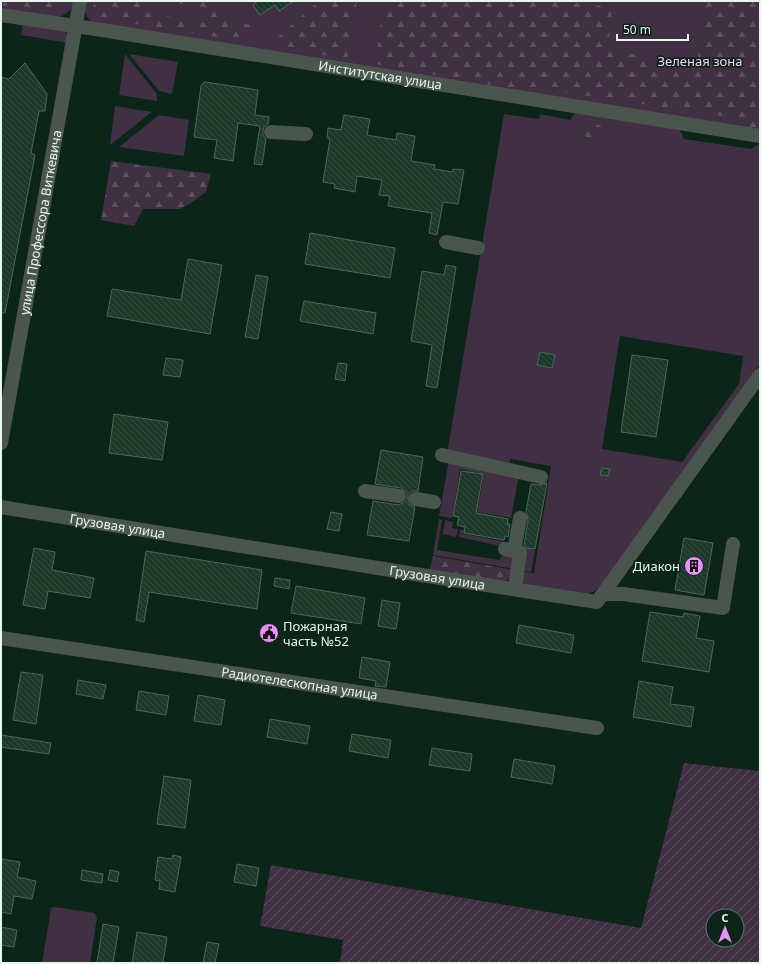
<svg xmlns="http://www.w3.org/2000/svg" width="761" height="964" viewBox="0 0 761 964" font-family="'Noto Sans',sans-serif">
	<style>
		.green { fill: #413043; fill-rule: evenodd }
		.forest { fill: url(#forest-firs) }
		.garden { fill: url(#garden-furrows); fill-rule: evenodd }
		.building { fill: url(#building-back-hatch); stroke: #4c6757 }
		.lines { fill: none; stroke-linecap: round; stroke-linejoin: round }
		.minor { stroke: #4a554e; stroke-width: 14 }
		.labels { text-anchor: middle; dominant-baseline: central; stroke-width: 3.5; stroke-linejoin: round; paint-order: stroke }
		.park-label { font-size: 13px; fill: #f7cffe; stroke: #0b2518 }
		.street-label { font-size: 13px; fill: #e8f7ee; stroke: #0b2518 }
		.poi-label { font-size: 13px; fill: #e8f7ee; stroke: #0b2518; text-anchor: end }
	</style>
	<defs>
		<pattern id="forest-firs" width="22" height="20" patternUnits="userSpaceOnUse"><rect width="22" height="20" fill="#413043"/><path d="M5 1l3.5 6h-7zM16 11l3.5 6h-7z" fill="#5c4f5e"/></pattern>
		<pattern id="garden-furrows" width="10" height="10" patternUnits="userSpaceOnUse"><rect width="10" height="10" fill="#413043"/><path d="M-1 1l2-2M0 10L10 0M9 11l2-2" fill="none" stroke="#5c4f5e"/></pattern>
		<pattern id="building-back-hatch" width="6" height="6" patternUnits="userSpaceOnUse"><rect width="6" height="6" fill="#1c3929"/><path d="M-1 5l2 2M0 0l6 6M5-1l2 2" fill="none" stroke="#324d3e"/></pattern>
	</defs>
	<rect width="100%" height="100%" fill="#0b2518"/>
	<path class="green" d="M 1,1 L 75,1 C 71,10 68,14 59,17 L 1,8 Z
		M 85,1 L 760,1 L 760,131 L 95,24 C 85,17 84,13 85,1 Z
		M 23,21 L 63,28 C 67,33 69,37 68,43 L 21,35 Z
		M 125,54 L 157,94 L 157,101 L 119,95 Z
		M 129,54 L 178,62 L 172,94 L 159,91 Z
		M 115,106 L 152,112 L 110,145 Z
		M 582,111 L 675,127 L 681,132 L 684,139 L 751,149 L 760,143 L 760,364 L 603,584 L 595,591 L 586,594 L 527,586 C 521,582 521,578 520,571 L 534,573 L 551,466 L 510,459 L 509,466 L 448,450 L 448,448 L 504,114 L 539,119 L 540,114 L 570,120 L 574,114 ZM 620,336 L 743,356 L 739,384 L 682,462 L 602,449 Z
		M 159,115 L 189,120 L 184,156 L 119,147 Z
		M 449,460 L 519,475 L 511,518 L 477,512 L 484,474 L 460,469 L 452,518 L 439,516 Z
		M 439,519 L 442,520 L 437,550 L 499,560 L 504,553 L 513,558 L 514,569 L 433,555 Z
		M 445,520 L 453,522 L 452,528 L 458,529 L 456,537 L 443,534 Z
		M 460,530 L 464,530 L 463,534 L 506,542 L 505,547 L 459,537 Z
		M 524,547 L 535,550 L 531,572 L 520,570 Z
		M 55,907 L 94,913 L 97,917 L 90,963 L 42,963 L 51,908 Z"/>
	<path class="forest" d="M 1,1 L 55,1 L 53,8 L 44,12 L 1,5 Z
		M 94,1 L 146,1 L 145,12 L 220,26 L 193,6 L 173,2 L 173,1 L 209,1 L 228,19 L 254,26 L 249,42 L 92,17 Z
		M 319,1 L 357,1 L 347,60 L 270,44 Z
		M 383,1 L 568,1 L 612,8 L 608,50 L 697,64 L 706,1 L 760,1 L 760,130 L 744,128 L 735,118 L 535,88 L 528,92 L 376,64 Z
		M 592,121 L 607,130 L 603,138 L 587,138 L 581,129 Z
		M 111,161 L 211,174 L 206,192 L 191,203 L 180,209 L 143,209 L 134,226 L 101,220 Z
		M 433,556 L 514,570 L 509,579 L 503,582 L 429,572 Z"/>
	<path class="garden" d="M 684,763 L 760,771 L 760,963 L 340,963 L 343,940 L 260,926 L 271,865 L 641,928 ZM 713,916 L 737,916 L 737,940 L 713,940 Z"/>
	<path class="building" d="M 258,1 L 294,1 L 279,11 L 275,5 L 260,15 L 253,5 Z
		M 25,63 L 47,94 L 45,111 L 39,111 L 31,153 L 35,155 L 5,313 L 1,313 L 1,77 L 9,79 Z
		M 205,82 L 258,90 L 255,115 L 269,117 L 268,124 L 264,127 L 263,131 L 263,135 L 266,139 L 262,165 L 254,164 L 260,126 L 238,123 L 233,161 L 214,158 L 217,140 L 194,137 L 201,86 L 203,83 Z
		M 344,115 L 370,119 L 367,135 L 396,140 L 397,133 L 415,136 L 411,161 L 435,165 L 434,169 L 453,172 L 453,169 L 464,170 L 458,204 L 443,202 L 437,235 L 429,233 L 432,213 L 388,206 L 390,196 L 379,195 L 382,180 L 357,176 L 355,192 L 334,188 L 335,184 L 323,182 L 330,139 L 327,138 L 328,128 L 341,130 Z
		M 310,233 L 395,248 L 390,278 L 305,264 Z
		M 188,259 L 222,265 L 210,334 L 107,316 L 112,289 L 181,300 Z
		M 446,265 L 456,267 L 437,388 L 426,386 L 432,345 L 411,341 L 422,271 L 444,275 Z
		M 256,275 L 268,277 L 258,339 L 245,337 Z
		M 304,301 L 376,313 L 373,334 L 300,321 Z
		M 540,352 L 555,355 L 552,368 L 537,365 Z
		M 632,355 L 668,360 L 656,437 L 621,432 Z
		M 166,358 L 183,360 L 180,377 L 163,375 Z
		M 338,363 L 347,364 L 345,381 L 335,379 Z
		M 114,414 L 168,422 L 162,460 L 109,453 Z
		M 381,450 L 423,457 L 418,491 L 413,491 L 410,493 L 408,498 L 410,505 L 415,507 L 409,541 L 367,535 L 373,501 L 398,505 L 405,502 L 407,498 L 407,493 L 401,488 L 375,484 Z
		M 602,468 L 610,469 L 608,476 L 600,475 Z
		M 461,471 L 483,474 L 476,513 L 508,519 L 507,524 L 510,524 L 508,537 L 505,536 L 504,540 L 464,533 L 465,527 L 457,525 L 459,517 L 453,516 Z
		M 547,483 L 535,549 L 527,548 L 524,545 L 528,520 L 526,512 L 531,484 L 540,485 Z
		M 331,512 L 342,514 L 339,531 L 327,529 Z
		M 684,538 L 713,543 L 704,595 L 675,590 Z
		M 34,548 L 55,552 L 52,570 L 94,578 L 90,598 L 48,591 L 45,609 L 23,605 Z
		M 146,551 L 262,570 L 257,609 L 149,592 L 144,622 L 136,620 Z
		M 275,578 L 290,580 L 289,589 L 274,586 Z
		M 296,586 L 365,598 L 361,624 L 291,613 Z
		M 382,600 L 400,603 L 396,629 L 378,626 Z
		M 650,612 L 683,617 L 684,613 L 700,616 L 696,638 L 714,641 L 709,672 L 642,661 Z
		M 519,625 L 574,635 L 571,653 L 516,643 Z
		M 362,657 L 390,662 L 386,687 L 375,686 L 376,681 L 359,678 Z
		M 21,672 L 43,675 L 36,724 L 13,720 Z
		M 78,680 L 106,685 L 103,699 L 76,694 Z
		M 639,681 L 673,687 L 670,704 L 694,707 L 691,727 L 633,717 Z
		M 139,691 L 169,696 L 166,715 L 136,710 Z
		M 198,695 L 225,700 L 221,725 L 194,721 Z
		M 270,719 L 310,726 L 307,744 L 267,737 Z
		M 352,734 L 391,740 L 388,758 L 349,751 Z
		M 1,735 L 51,743 L 49,754 L 1,747 Z
		M 432,748 L 472,754 L 470,771 L 429,765 Z
		M 514,759 L 555,766 L 552,784 L 511,777 Z
		M 164,776 L 191,780 L 185,828 L 157,824 Z
		M 173,855 L 181,857 L 175,892 L 159,889 L 160,881 L 155,880 L 158,857 L 172,859 Z
		M 1,859 L 20,862 L 17,877 L 36,881 L 32,899 L 14,896 L 11,914 L 1,912 Z
		M 237,864 L 259,868 L 256,886 L 234,882 Z
		M 82,870 L 103,874 L 102,883 L 81,880 Z
		M 110,870 L 119,872 L 117,882 L 108,880 Z
		M 103,924 L 119,927 L 113,963 L 97,963 Z
		M 1,927 L 17,930 L 14,947 L 1,945 Z
		M 137,932 L 167,937 L 163,963 L 132,963 Z
		M 207,942 L 219,944 L 215,963 L 203,963 Z"/>
	<g class="lines">
		<g class="minor">
			<path id="s1" d="M 1,15 L 102,30 L 760,136"/>
			<path d="M 271,132 L 306,134"/>
			<path d="M 446,242 L 478,248"/>
			<path id="s2" d="M 1,443 L 80,1"/>
			<path d="M 442,455 L 541,477"/>
			<path d="M 365,491 L 399,496"/>
			<path d="M 416,499 L 434,502"/>
			<path id="s3" d="M 1,507 L 421,575 L 597,602 L 760,375"/>
			<path d="M 505,549 L 520,552 L 515,589"/>
			<path d="M 514,551 L 520,518"/>
			<path d="M 604,594 L 623,594 L 723,608 L 733,544"/>
			<path id="s4" d="M 1,638 L 597,728"/>
		</g>
	</g>
	<defs>
		<symbol id="building-disc" viewBox="-11 -11 22 22"><circle r="9.5" fill="#eb8dfb" stroke="#0b2518"/><path d="M-4-6H4V6H1V3H-1V6H-4ZM-2.5-4.3h1.7v1.8h-1.7ZM.8-4.3h1.7v1.8H.8ZM-2.5-1h1.7V.8h-1.7ZM.8-1h1.7V.8H.8Z" fill="#111"/></symbol>
		<symbol id="civic-disc" viewBox="-11 -11 22 22"><circle r="9.5" fill="#eb8dfb" stroke="#0b2518"/><path d="M-.6-6.5H3V-4.5H.6V-3L4-1V1h2V6H-6V1h2V-1L-.6-3ZM-1.2 2.5V6h2.4V2.5Z" fill="#111"/></symbol>
	</defs>
	<g fill-rule="evenodd">
		<use href="#building-disc" x="683" y="555" width="22" height="22"/>
		<use href="#civic-disc" x="258" y="622" width="22" height="22"/>
	</g>
	<g class="labels">
		<g class="park-label">
			<text x="700" y="61">Зеленая зона</text>
		</g>
		<g class="street-label">
			<text stroke="none"><textPath href="#s1" startOffset="384">Институтская улица</textPath></text>
			<text stroke="none"><textPath href="#s2" startOffset="224">улица Профессора Виткевича</textPath></text>
			<text stroke="none"><textPath href="#s3" startOffset="118">Грузовая улица</textPath></text>
			<text stroke="none"><textPath href="#s3" startOffset="442">Грузовая улица</textPath></text>
			<text stroke="none"><textPath href="#s4" startOffset="302">Радиотелескопная улица</textPath></text>
		</g>
		<g class="poi-label">
			<text x="680" y="566">Диакон</text>
			<text x="283" y="626" text-anchor="start">Пожарная<tspan x="283" dy="15">часть №52</tspan></text>
		</g>
	</g>
	<rect width="761" height="964" fill="none" stroke="#e8f7ee" stroke-width="4"/>
	<g transform="translate(725 928)"><circle r="19" fill="#0b2518" stroke="#63796e"/>
	<path d="M0-3L7 15L0 10L-7 15Z" fill="#eb8dfb"/>
	<text y="-6" font-size="11" font-weight="bold" text-anchor="middle" fill="#e8f7ee">С</text>
	</g>
	<path d="M617 34v6h71v-6" fill="none" stroke="#e8f7ee" stroke-width="2"/>
	<text x="623" y="34" font-size="12" fill="#e8f7ee" stroke="#0b2518" stroke-width="3" paint-order="stroke">50 m</text>
</svg>
